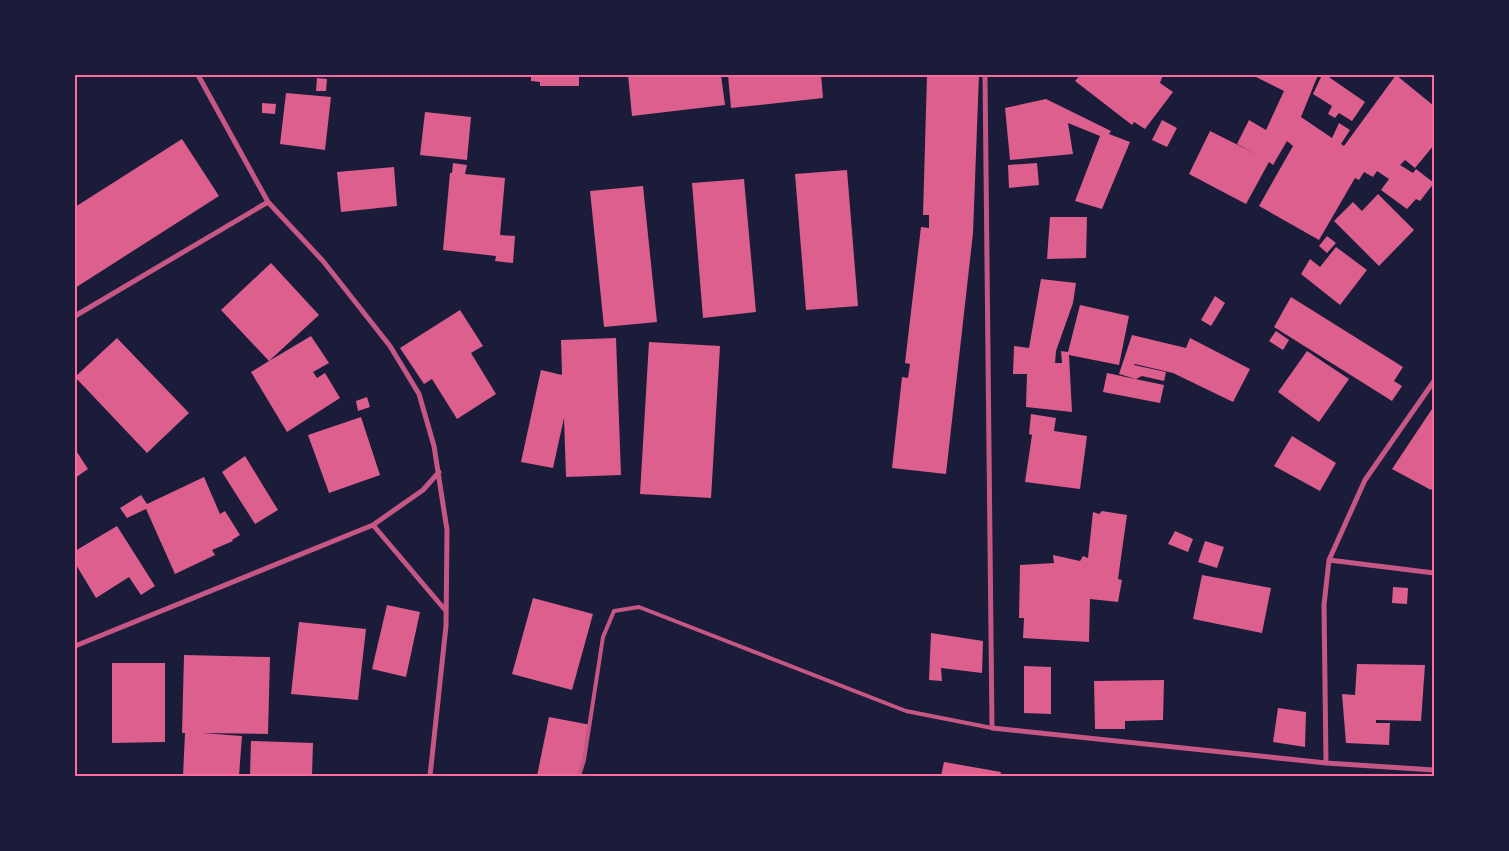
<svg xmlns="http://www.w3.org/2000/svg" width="1509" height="851" viewBox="0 0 1509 851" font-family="Quicksand,sans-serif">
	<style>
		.building { fill: #dd5f8e }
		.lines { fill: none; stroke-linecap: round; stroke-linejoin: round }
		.service { stroke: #c65784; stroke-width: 4 }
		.minor { stroke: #c65784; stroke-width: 5 }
		.neatline { fill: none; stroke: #ff6b9d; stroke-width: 2 }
	</style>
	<rect width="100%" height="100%" fill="#1b1b3a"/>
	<path class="building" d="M 531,75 L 579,75 L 579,86 L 540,86 L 540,82 L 531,81 Z
		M 628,75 L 721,75 L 725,105 L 632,116 Z
		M 728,75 L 821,75 L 823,98 L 731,108 Z
		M 927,75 L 979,75 L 973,233 L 946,474 L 892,468 L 902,377 L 908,378 L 910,364 L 905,363 L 921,227 L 929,228 L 929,215 L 923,215 Z
		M 1080,75 L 1163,75 L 1160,83 L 1173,92 L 1145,129 L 1134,122 L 1132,125 L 1075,81 Z
		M 1252,75 L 1318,75 L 1301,117 L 1332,138 L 1339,123 L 1350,130 L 1341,144 L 1344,146 L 1396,75 L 1434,106 L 1434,145 L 1415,168 L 1405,160 L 1400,165 L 1413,173 L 1416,169 L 1434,183 L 1420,201 L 1416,199 L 1407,209 L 1381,190 L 1389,179 L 1377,171 L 1373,177 L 1364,172 L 1359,180 L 1355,178 L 1319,240 L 1259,206 L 1293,146 L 1287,141 L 1273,165 L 1269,162 L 1246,204 L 1189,174 L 1210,131 L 1254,153 L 1237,144 L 1249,120 L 1266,130 L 1284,91 Z
		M 1322,75 L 1326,75 L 1365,102 L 1352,121 L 1339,113 L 1335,118 L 1328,114 L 1332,106 L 1313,94 Z
		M 317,78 L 327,79 L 326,91 L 316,91 Z
		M 286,93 L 331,97 L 325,150 L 280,144 Z
		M 1046,99 L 1111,131 L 1109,134 L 1130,142 L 1102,209 L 1075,201 L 1100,136 L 1068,123 L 1073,154 L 1010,160 L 1005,108 Z
		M 262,103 L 276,104 L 275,114 L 262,113 Z
		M 425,112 L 471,117 L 467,160 L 420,155 Z
		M 1162,120 L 1177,128 L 1167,147 L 1152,140 Z
		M 182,139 L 219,196 L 75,288 L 75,207 Z
		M 453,163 L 467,165 L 465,174 L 505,178 L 500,235 L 515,236 L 513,263 L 495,261 L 496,256 L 443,250 L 450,173 L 452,173 Z
		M 1037,163 L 1039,185 L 1009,188 L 1008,165 Z
		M 394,167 L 397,206 L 341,212 L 337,172 Z
		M 847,170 L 858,306 L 806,310 L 795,174 Z
		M 744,179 L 756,312 L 703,318 L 692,183 Z
		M 643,186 L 657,322 L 604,327 L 590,191 Z
		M 1378,194 L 1414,230 L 1379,266 L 1334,221 L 1353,202 L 1362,211 Z
		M 1050,217 L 1087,217 L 1086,258 L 1047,259 Z
		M 1327,236 L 1336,243 L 1327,253 L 1319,246 Z
		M 1336,247 L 1367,270 L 1340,305 L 1301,274 L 1310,259 L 1320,267 Z
		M 271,263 L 319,315 L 269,361 L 311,336 L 329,363 L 313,372 L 317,378 L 325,373 L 340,398 L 287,432 L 251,372 L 269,361 L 221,310 Z
		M 1041,279 L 1076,283 L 1073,303 L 1056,351 L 1055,363 L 1062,363 L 1061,351 L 1068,352 L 1080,305 L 1129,316 L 1119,365 L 1069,355 L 1072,412 L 1026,407 L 1027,374 L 1013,374 L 1014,346 L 1029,348 Z
		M 1215,296 L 1225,303 L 1211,326 L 1201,320 Z
		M 1291,297 L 1403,367 L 1394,381 L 1402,386 L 1392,401 L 1274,327 Z
		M 460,310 L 483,346 L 471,353 L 496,394 L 457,419 L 432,379 L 424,384 L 400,348 Z
		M 1276,331 L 1289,340 L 1283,350 L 1269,341 Z
		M 1132,335 L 1186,348 L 1190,338 L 1250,369 L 1233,402 L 1173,373 L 1135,364 L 1134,365 L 1166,372 L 1164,381 L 1142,376 L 1136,379 L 1119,374 Z
		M 117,338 L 189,413 L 147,453 L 75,377 Z
		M 616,338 L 621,475 L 566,477 L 564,418 L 553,468 L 521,462 L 541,370 L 562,375 L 561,340 Z
		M 649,342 L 720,346 L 711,498 L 640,494 Z
		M 1307,351 L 1349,379 L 1319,422 L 1278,392 Z
		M 1107,373 L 1164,385 L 1160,403 L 1103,392 Z
		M 367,397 L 370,407 L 358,411 L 356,401 Z
		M 1434,406 L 1434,486 L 1431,490 L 1392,469 Z
		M 1031,414 L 1056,418 L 1054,431 L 1087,436 L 1080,489 L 1025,482 L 1032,435 L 1029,434 Z
		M 361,417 L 380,475 L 329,493 L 308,435 Z
		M 1292,436 L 1336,463 L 1320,491 L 1274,466 Z
		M 75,449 L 88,469 L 75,478 Z
		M 245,456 L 278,510 L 255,524 L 222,472 Z
		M 204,477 L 220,514 L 225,511 L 240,535 L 232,540 L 233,541 L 212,550 L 215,555 L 175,574 L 146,509 L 127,518 L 120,508 L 141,495 L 147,504 Z
		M 1102,511 L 1127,515 L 1118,579 L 1122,580 L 1118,602 L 1090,599 L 1089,642 L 1023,638 L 1024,618 L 1019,618 L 1020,565 L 1054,563 L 1053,555 L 1080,561 L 1083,556 L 1088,558 L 1093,512 L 1099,514 Z
		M 117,526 L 155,586 L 141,595 L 129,577 L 96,598 L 75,563 L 75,551 Z
		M 1175,531 L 1193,539 L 1188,552 L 1168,544 Z
		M 1205,541 L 1224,547 L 1217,568 L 1198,562 Z
		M 1202,575 L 1271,588 L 1262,633 L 1193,619 Z
		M 1393,587 L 1408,588 L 1407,604 L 1392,603 Z
		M 533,598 L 593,614 L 572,690 L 512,674 Z
		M 387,605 L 420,612 L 406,677 L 372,669 Z
		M 299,622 L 366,629 L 358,700 L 291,694 Z
		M 931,633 L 983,641 L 982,673 L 941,668 L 942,681 L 929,680 Z
		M 184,655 L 270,657 L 268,734 L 202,733 L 242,736 L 239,776 L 183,776 L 185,733 L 182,733 Z
		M 112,663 L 165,663 L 165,742 L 112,743 Z
		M 1357,664 L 1425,665 L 1421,721 L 1376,720 L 1376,723 L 1390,723 L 1389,745 L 1346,743 L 1342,694 L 1355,695 Z
		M 1024,666 L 1051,667 L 1051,714 L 1024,713 Z
		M 1164,680 L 1163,720 L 1125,721 L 1125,729 L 1095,729 L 1094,681 Z
		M 1278,708 L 1306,712 L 1305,747 L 1273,742 Z
		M 549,717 L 591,725 L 580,776 L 537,776 Z
		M 251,741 L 313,743 L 312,776 L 250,776 Z
		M 944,762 L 1001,772 L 1000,776 L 941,776 Z"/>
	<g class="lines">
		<path class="service" d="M 579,776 L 584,760 L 603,637 L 614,611 L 639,607 L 906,711 L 992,728"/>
		<path class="minor" d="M 198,75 L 268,202 L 323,261 L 390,346 L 419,394 L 434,446 L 447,530 L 446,626 L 430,776
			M 985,75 L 992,728 L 1326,763 L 1434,770
			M 1433,75 L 1434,76
			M 75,316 L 268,202
			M 373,525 L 423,490 L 439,472
			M 1329,560 L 1434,573
			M 75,646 L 373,525 L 446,611
			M 1326,763 L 1324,605 L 1329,560 L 1365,480 L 1434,381"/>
	</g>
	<rect width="1509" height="851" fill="none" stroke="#1b1b3a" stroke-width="152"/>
	<rect x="76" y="76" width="1357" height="699" class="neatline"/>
</svg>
